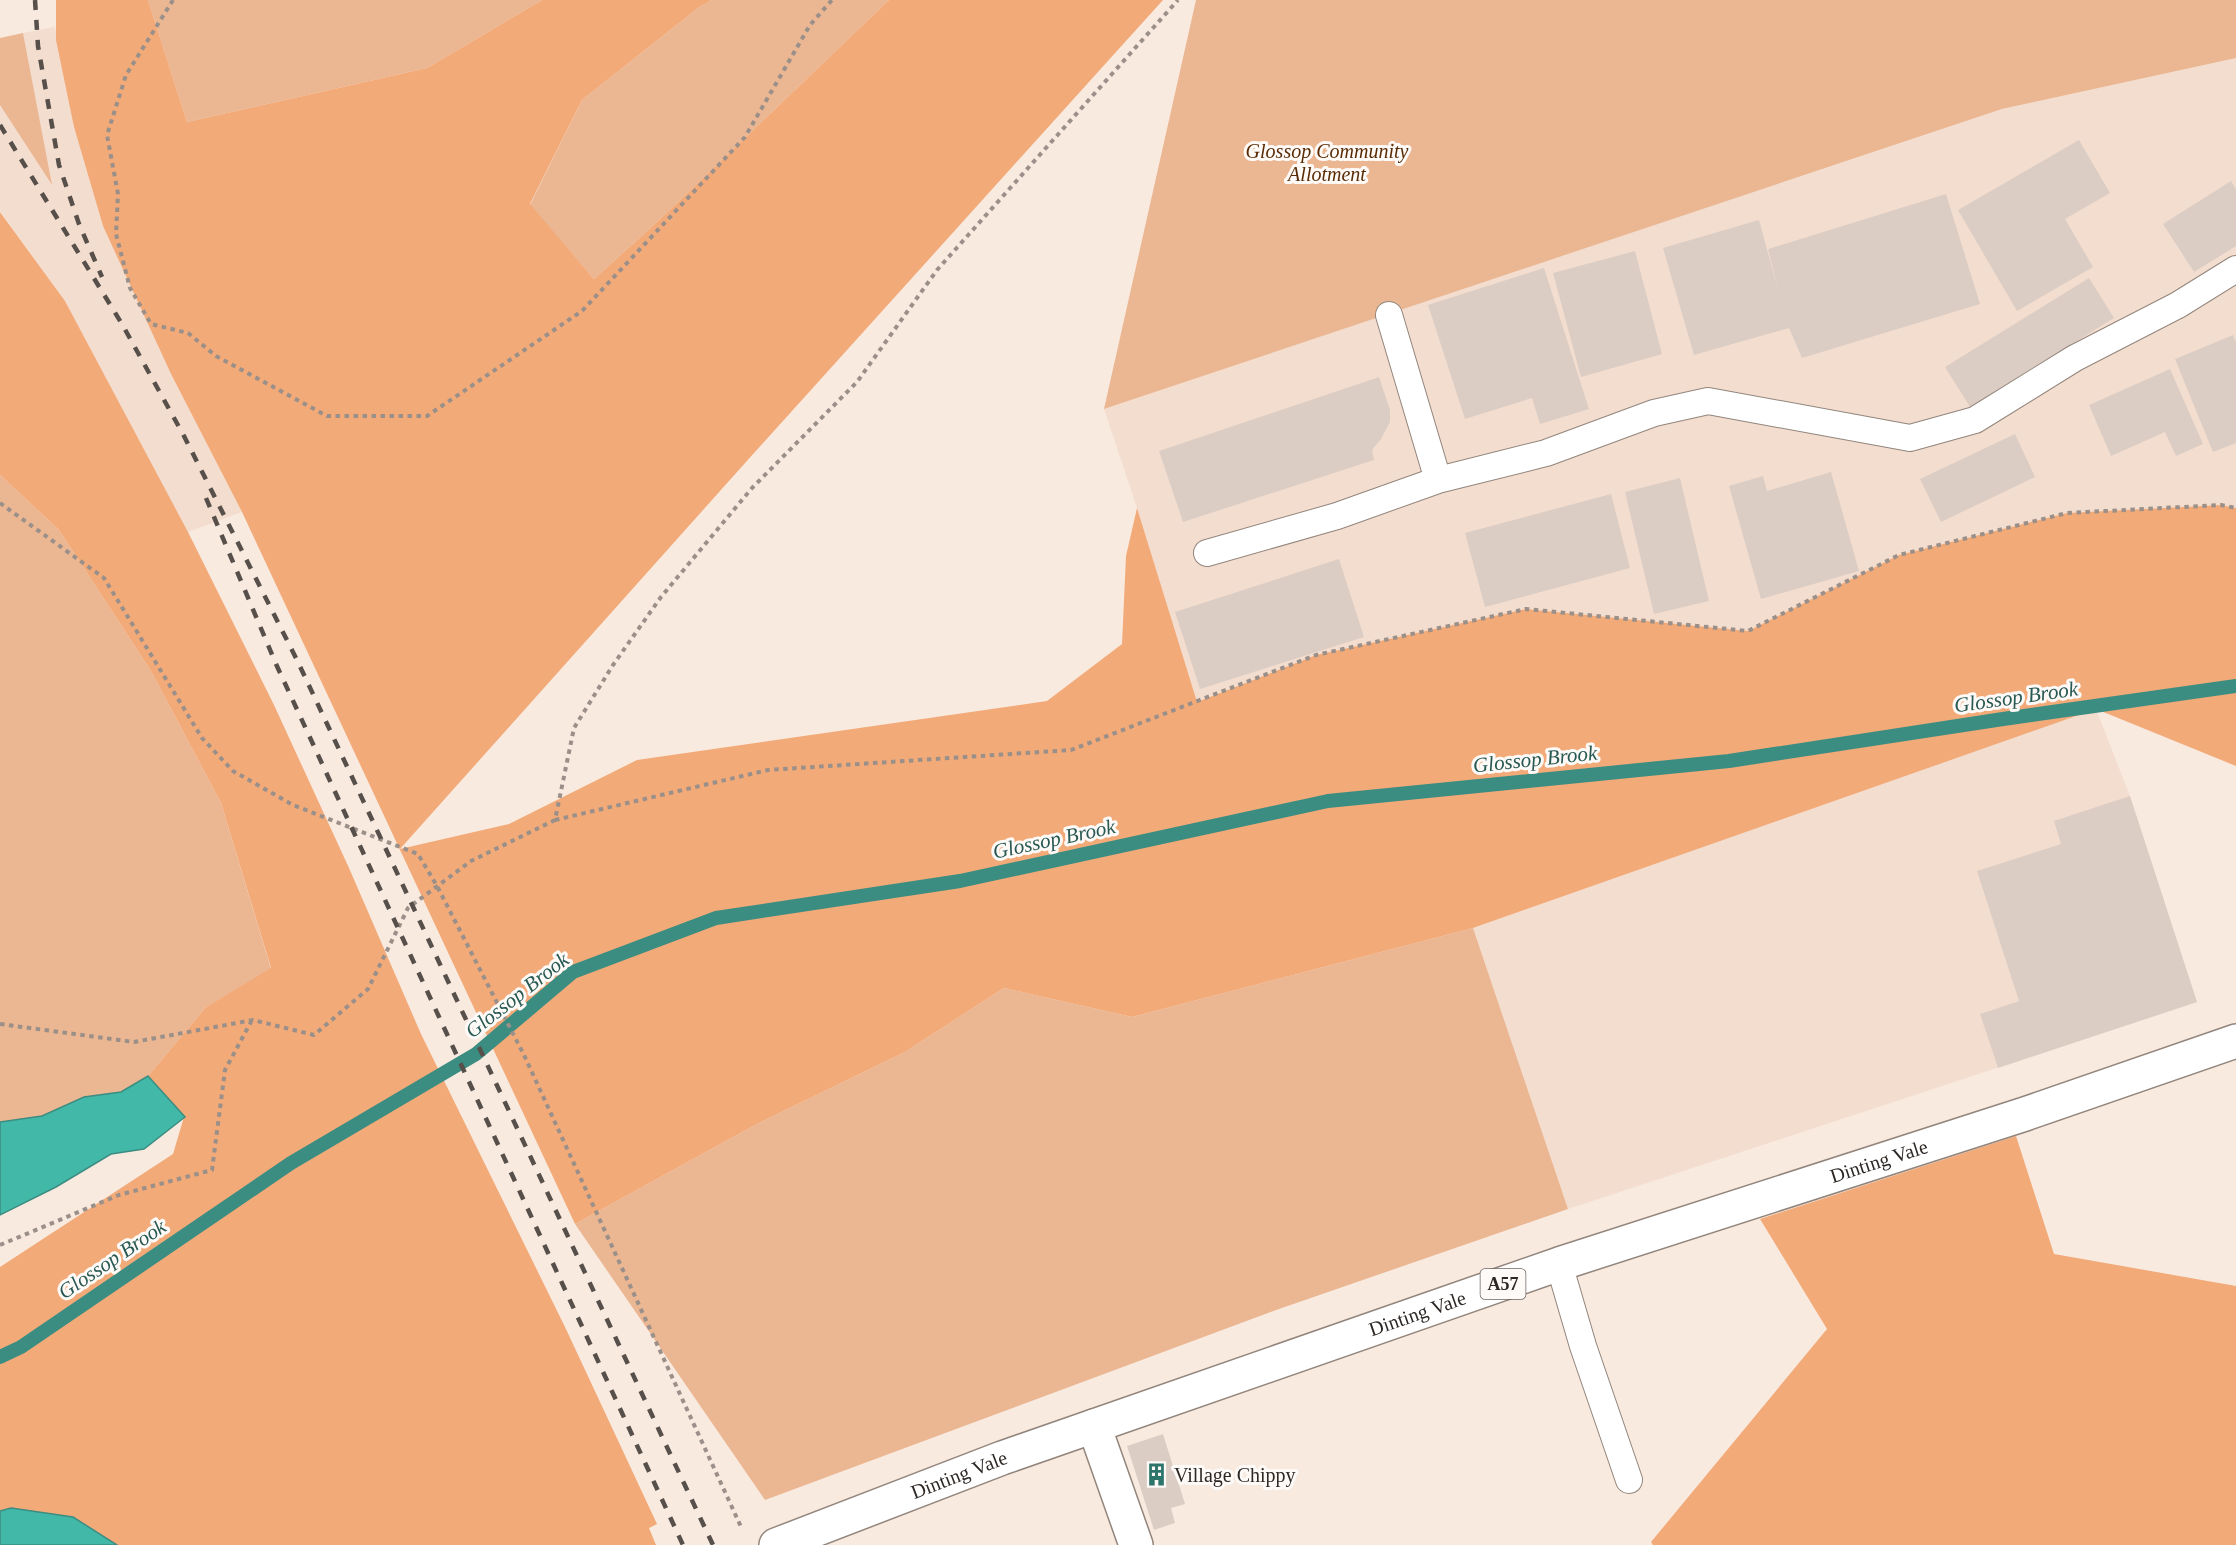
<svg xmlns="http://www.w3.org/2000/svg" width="2236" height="1545" viewBox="0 0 2236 1545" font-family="Georgia,serif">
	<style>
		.built { fill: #f3ddcf }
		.green { fill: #ebb692 }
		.forest { fill: #f2aa79 }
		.water { fill: #42b8a9; stroke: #3c8d81; stroke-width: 1.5 }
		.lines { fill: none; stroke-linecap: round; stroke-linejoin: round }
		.stream { stroke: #3c8d81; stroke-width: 14 }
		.building { fill: #dccdc4 }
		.service-casing { stroke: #92857c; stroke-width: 28 }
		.minor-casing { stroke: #92857c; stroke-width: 36 }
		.primary-casing { stroke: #92857c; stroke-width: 36 }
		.path { stroke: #9b9089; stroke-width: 4; stroke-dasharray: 4.5 4.5; stroke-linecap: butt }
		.service { stroke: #fff; stroke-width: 26 }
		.minor { stroke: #fff; stroke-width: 33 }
		.primary { stroke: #fff; stroke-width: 33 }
		.rail { stroke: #574f4a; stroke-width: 4.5; stroke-dasharray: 10 10; stroke-linecap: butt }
		.labels { text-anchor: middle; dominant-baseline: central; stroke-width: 6; stroke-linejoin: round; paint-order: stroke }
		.shield { fill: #fdfaf8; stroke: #6c6764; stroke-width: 1.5 }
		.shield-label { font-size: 18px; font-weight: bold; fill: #2e2825 }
		.park-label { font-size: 20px; font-style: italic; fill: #5a2c05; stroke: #fdfaf8 }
		.street-label { font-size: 20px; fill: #2e2825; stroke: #fdfaf8 }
		.poi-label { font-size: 20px; fill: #2e2825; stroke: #fdfaf8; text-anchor: start }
		.water-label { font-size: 21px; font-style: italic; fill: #285952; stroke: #fdfaf8 }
	</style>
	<rect width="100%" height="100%" fill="#f9eae0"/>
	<path class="built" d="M 55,27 L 74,127 L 103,226 L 171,374 L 242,512 L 188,532 L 65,301 L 0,211 L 0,105 L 51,184 L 23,33 Z
		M 2236,58 L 2236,508 L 2221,505 L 2067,513 L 1899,555 L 1748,631 L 1526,609 L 1316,655 L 1196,702 L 1137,508 L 1104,409 L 2002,109 Z
		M 2096,709 L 2130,796 L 2197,1002 L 1568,1209 L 1473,928 Z"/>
	<path class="green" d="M 148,0 L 542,0 L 427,68 L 187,122 Z
		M 712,0 L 889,0 L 655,224 L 594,279 L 530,205 L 582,100 L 698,8 Z
		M 1196,0 L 2236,0 L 2236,58 L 2002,109 L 1104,409 Z
		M 23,33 L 52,185 L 0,105 L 0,38 Z
		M 0,475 L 59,530 L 151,671 L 221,803 L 271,969 L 206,1007 L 148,1076 L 121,1092 L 84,1097 L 42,1116 L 0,1122 Z
		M 1473,928 L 1568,1209 L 1279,1309 L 765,1500 L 575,1224 L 757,1124 L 905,1052 L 1004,988 L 1132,1017 Z"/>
	<path class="forest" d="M 56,0 L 148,0 L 187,122 L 427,68 L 542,0 L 712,0 L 698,8 L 582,100 L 530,204 L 594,279 L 655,224 L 889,0 L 1163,0 L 754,453 L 400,849 L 509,824 L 637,760 L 1047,701 L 1122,644 L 1126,556 L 1137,508 L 1197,702 L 1316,655 L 1526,609 L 1748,631 L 1899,555 L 2067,513 L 2221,505 L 2236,508 L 2236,766 L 2096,709 L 1473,928 L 1132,1017 L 1004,988 L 905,1052 L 757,1124 L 575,1224 L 242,512 L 171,374 L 103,226 L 74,127 L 56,40 Z
		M 0,212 L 65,301 L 188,532 L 274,705 L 349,868 L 421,1034 L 565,1327 L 657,1524 L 649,1528 L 656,1545 L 117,1545 L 73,1517 L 11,1508 L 0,1511 L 0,1267 L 173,1154 L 184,1117 L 148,1076 L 206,1007 L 271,968 L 221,803 L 151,671 L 59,530 L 0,475 Z
		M 2016,1136 L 2054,1254 L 2236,1286 L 2236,1545 L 1653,1545 L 1651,1542 L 1827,1329 L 1760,1219 Z"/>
	<path class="water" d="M 148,1076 L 185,1117 L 144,1149 L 111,1154 L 56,1187 L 0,1215 L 0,1122 L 42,1116 L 84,1097 L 121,1092 Z
		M 11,1508 L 73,1517 L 117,1545 L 0,1545 L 0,1511 Z"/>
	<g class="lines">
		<path class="stream" d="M 0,1357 L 21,1347 L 291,1163 L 476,1054 L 573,972 L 716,918 L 960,881 L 1328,801 L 1729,761 L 2003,719 L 2236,686"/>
	</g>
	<path class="building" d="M 2079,140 L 2110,193 L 2065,219 L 2093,267 L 2017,311 L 1958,210 Z
		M 2231,181 L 2236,189 L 2236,246 L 2194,272 L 2163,224 Z
		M 1946,194 L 1980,304 L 1802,358 L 1789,328 L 1694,355 L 1663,248 L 1759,220 L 1778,290 L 1768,249 Z
		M 1635,251 L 1662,354 L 1581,377 L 1553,273 Z
		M 1544,268 L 1589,409 L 1540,424 L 1532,398 L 1465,419 L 1428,305 Z
		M 2089,278 L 2114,318 L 1970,407 L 1945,367 Z
		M 2233,335 L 2236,342 L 2236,443 L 2213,452 L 2175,359 Z
		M 2170,369 L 2203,444 L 2176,456 L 2165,432 L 2111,456 L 2089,405 Z
		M 1379,377 L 1390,410 L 1390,422 L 1381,439 L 1372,450 L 1374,460 L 1183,522 L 1159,451 Z
		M 2015,434 L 2035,477 L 1941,522 L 1920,479 Z
		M 1831,472 L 1859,571 L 1761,599 L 1729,486 L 1763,476 L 1767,491 Z
		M 1680,478 L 1709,601 L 1654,614 L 1625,492 Z
		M 1611,494 L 1630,568 L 1485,607 L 1465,533 Z
		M 1339,559 L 1364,637 L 1200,689 L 1175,612 Z
		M 2130,796 L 2197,1002 L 1998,1068 L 1980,1014 L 2019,1001 L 1977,871 L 2061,844 L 2054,821 Z
		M 1163,1434 L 1185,1504 L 1171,1508 L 1175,1523 L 1154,1530 L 1127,1446 Z"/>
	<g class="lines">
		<defs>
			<path id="service" d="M 1389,315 L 1438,480
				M 1207,553 L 1337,516 L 1438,480 L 1546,453 L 1654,413 L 1708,401 L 1910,438 L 1975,420 L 2075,358 L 2178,305 L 2236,269
				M 1559,1264 L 1583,1346 L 1629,1480"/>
			<path id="minor" d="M 1094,1426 L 1136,1545"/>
			<g id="primary">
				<path id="s1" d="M 776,1545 L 1002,1458 L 1559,1264 L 2025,1114 L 2236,1041"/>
			</g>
		</defs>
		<use href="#service" class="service-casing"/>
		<use href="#minor" class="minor-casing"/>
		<use href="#primary" class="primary-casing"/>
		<path class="path" d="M 173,0 L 126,75 L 107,135 L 118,194 L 116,234 L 130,288 L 151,324 L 188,333 L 216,356 L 327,416 L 427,416 L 582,311 L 745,137 L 810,25 L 832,0
			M 0,503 L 104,578 L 202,738 L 233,771 L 293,805 L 418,854 L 437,886 L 524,1055 L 742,1529
			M 555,820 L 768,770 L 1071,750 L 1316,655 L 1526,609 L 1748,631 L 1899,555 L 2067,513 L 2221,505 L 2236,508
			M 0,1024 L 134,1042 L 253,1020 L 314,1035 L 368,989 L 408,908 L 471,861 L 555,820 L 574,728 L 613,665 L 661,597 L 752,488 L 857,382 L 937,270 L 1178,0
			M 0,1245 L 119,1195 L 212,1170 L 225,1070 L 252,1020"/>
		<use href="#service" class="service"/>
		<use href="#minor" class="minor"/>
		<use href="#primary" class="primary"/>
		<path class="rail" d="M 35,0 L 38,46 L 59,165 L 79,224 L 102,277
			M 0,125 L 122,324 L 184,436 L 297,660 L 713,1545
			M 206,498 L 276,664 L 683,1545"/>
	</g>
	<defs>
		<symbol id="building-bare" viewBox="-9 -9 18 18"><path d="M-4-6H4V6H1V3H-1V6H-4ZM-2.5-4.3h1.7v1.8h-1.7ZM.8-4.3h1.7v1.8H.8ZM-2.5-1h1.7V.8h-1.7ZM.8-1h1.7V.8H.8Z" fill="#2d746a" stroke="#fdfaf8" stroke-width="2.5" paint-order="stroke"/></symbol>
	</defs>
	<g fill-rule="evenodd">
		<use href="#building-bare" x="1140" y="1458" width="33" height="33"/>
	</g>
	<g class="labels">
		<rect class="shield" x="1480.5" y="1269" width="45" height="30" rx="4.5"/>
		<g class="shield-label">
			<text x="1503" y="1284">A57</text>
		</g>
		<g class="park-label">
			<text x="1327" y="151">Glossop Community<tspan x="1327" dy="23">Allotment</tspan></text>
		</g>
		<g class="street-label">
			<text stroke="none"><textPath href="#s1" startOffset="1168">Dinting Vale</textPath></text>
			<text stroke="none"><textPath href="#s1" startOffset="682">Dinting Vale</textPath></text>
			<text stroke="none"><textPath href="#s1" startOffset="196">Dinting Vale</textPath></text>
		</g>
		<g class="poi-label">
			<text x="1174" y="1475">Village Chippy</text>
		</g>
		<g class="water-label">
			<text transform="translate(2016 697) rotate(-8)">Glossop Brook</text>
			<text transform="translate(1535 759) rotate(-6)">Glossop Brook</text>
			<text transform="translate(1054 839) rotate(-12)">Glossop Brook</text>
			<text transform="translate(517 995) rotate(-38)">Glossop Brook</text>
			<text transform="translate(112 1259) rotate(-34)">Glossop Brook</text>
		</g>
	</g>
</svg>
